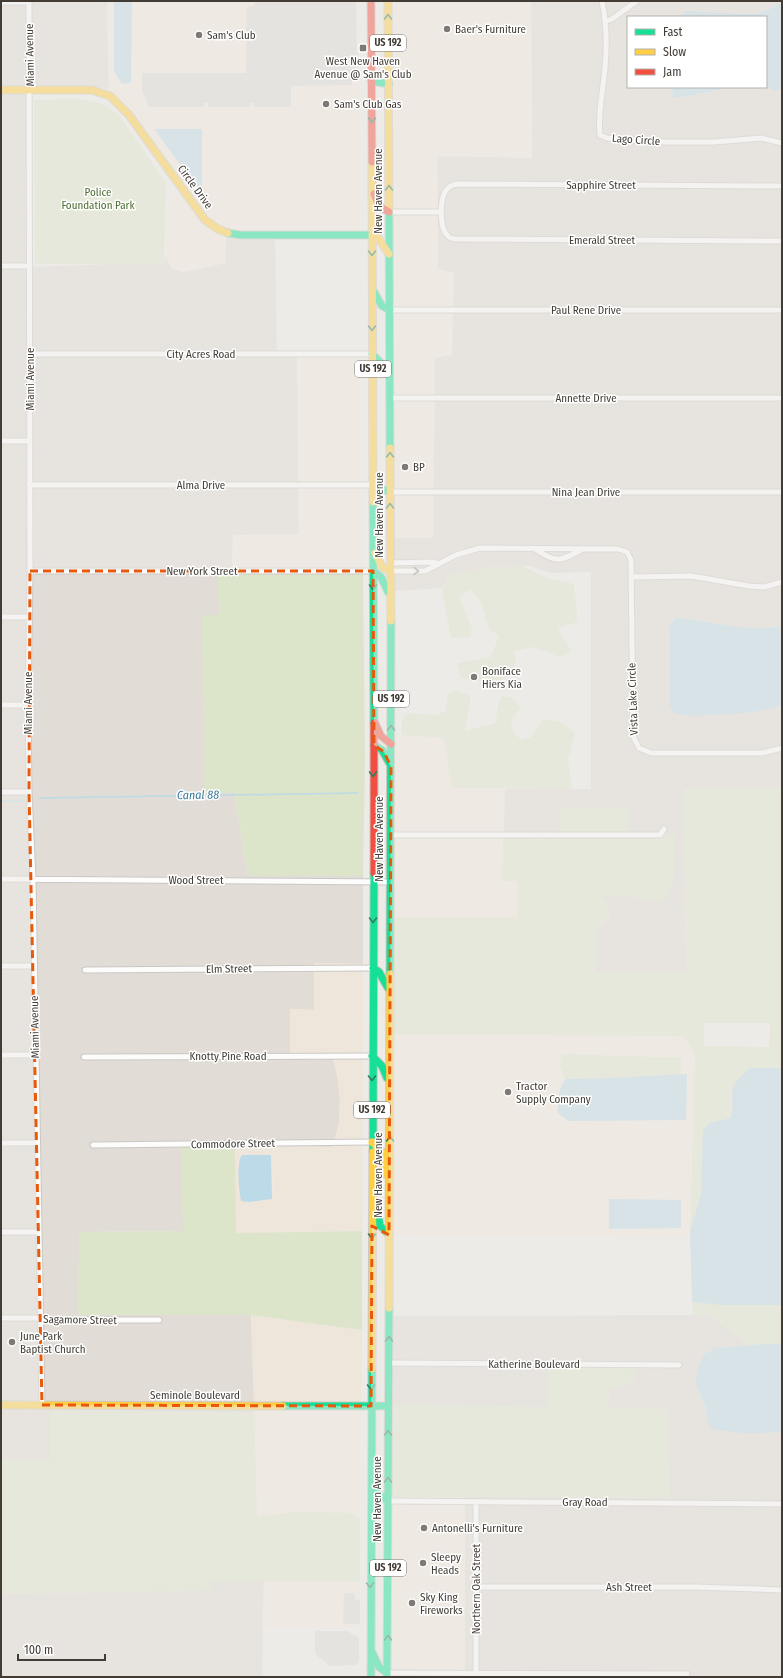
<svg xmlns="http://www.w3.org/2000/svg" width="783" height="1678" viewBox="0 0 783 1678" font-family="'Fira Sans Condensed',sans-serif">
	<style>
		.residential { fill: #e1dcd5 }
		.commercial { fill: #efe6db; fill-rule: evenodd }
		.green { fill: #dce5ca; fill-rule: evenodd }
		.parking { fill: #dcdad7 }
		.water { fill: #bcdae7 }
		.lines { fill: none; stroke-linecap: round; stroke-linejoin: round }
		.stream { stroke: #bcdae7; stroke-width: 1.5 }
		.street-casing { stroke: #cbc8c5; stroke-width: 7 }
		.fast-casing { stroke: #ccc7bf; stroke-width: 9 }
		.slow-casing { stroke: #ccc7bf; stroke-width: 9 }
		.jam-casing { stroke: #ccc7bf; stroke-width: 9 }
		.street { stroke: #fcfcfc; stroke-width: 5 }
		.fast { stroke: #16e098; stroke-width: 7 }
		.slow { stroke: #ffcf43; stroke-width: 7 }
		.jam { stroke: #f24e42; stroke-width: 7 }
		.oneway { stroke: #307e5d }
		.oneway2 { stroke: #9f9c98 }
		.marked { fill: none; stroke: #e8590c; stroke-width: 3; stroke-dasharray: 8 5; stroke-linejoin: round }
		.poi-dot { fill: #7e7974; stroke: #fff; stroke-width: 1.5 }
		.labels { text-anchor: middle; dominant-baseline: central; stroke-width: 3; stroke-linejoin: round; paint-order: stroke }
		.shield { fill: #fff; stroke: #7b7672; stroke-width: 1 }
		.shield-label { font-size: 10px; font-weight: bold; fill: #423c35 }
		.poi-label { font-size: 11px; fill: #423c35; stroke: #fff; text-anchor: start }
		.street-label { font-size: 11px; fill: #423c35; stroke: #fff }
		.park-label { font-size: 11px; fill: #4c6c30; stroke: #fff }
		.water-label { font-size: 12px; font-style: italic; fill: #397999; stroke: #fff }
	</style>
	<rect width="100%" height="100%" fill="#edebe8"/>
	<path class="residential" d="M 1,1 L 107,1 L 109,89 L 94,87 L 1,87 Z
		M 531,1 L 782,1 L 782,3 L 761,13 L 681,17 L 628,17 L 628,87 L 672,87 L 673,97 L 683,97 L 719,90 L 724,87 L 766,87 L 766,85 L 773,91 L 782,89 L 782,626 L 761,628 L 741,628 L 676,618 L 670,625 L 670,706 L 677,714 L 708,715 L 752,712 L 782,706 L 782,789 L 684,789 L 685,924 L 687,972 L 594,972 L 596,963 L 595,930 L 608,919 L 609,912 L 605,901 L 600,895 L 632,896 L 657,902 L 628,835 L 627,808 L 560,809 L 561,840 L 503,836 L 505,789 L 591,789 L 591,572 L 552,573 L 529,566 L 482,568 L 448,576 L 443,588 L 395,591 L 395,538 L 433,538 L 435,358 L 454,274 L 438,270 L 437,156 L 532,158 Z
		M 1,93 L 27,93 L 27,264 L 30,267 L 113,264 L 163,259 L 166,257 L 172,269 L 184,272 L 225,263 L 226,236 L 240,238 L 275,238 L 277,353 L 297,354 L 299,535 L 233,535 L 232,571 L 218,572 L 218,594 L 220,615 L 205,793 L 234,793 L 248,876 L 363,876 L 363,964 L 315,963 L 314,1010 L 290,1009 L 333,1058 L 339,1083 L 340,1101 L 339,1123 L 333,1147 L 190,1145 L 183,1231 L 79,1232 L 79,1315 L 251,1315 L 254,1403 L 1,1402 Z
		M 709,1315 L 750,1345 L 717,1348 L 699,1393 L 706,1408 L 707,1420 L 748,1434 L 782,1432 L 782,1677 L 465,1677 L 465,1496 L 669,1498 L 667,1409 L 608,1408 L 609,1391 L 635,1380 L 547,1407 L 392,1405 L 392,1316 Z
		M 1,1408 L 254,1409 L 254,1413 L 50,1411 L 50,1459 L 1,1459 Z
		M 211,1582 L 264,1582 L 262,1677 L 1,1677 L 1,1594 L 211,1590 Z"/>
	<path class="commercial" d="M 107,1 L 114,1 L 114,71 L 131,82 L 132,1 L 358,1 L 360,232 L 240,232 L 219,227 L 208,218 L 132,114 L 109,89 Z
		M 394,1 L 531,1 L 532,158 L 462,156 L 437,157 L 438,269 L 454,273 L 452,355 L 435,358 L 433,538 L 395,538 Z
		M 181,192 L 203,222 L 215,232 L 226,236 L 225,263 L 184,272 L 172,269 L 166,257 L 169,199 Z
		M 297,354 L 361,355 L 363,572 L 232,571 L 233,535 L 299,534 Z
		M 395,735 L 444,738 L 452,788 L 505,789 L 502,881 L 517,881 L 517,917 L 394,918 Z
		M 314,963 L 363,964 L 362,1231 L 236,1233 L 235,1146 L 333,1147 L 339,1123 L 340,1101 L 336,1068 L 332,1058 L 290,1058 L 290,1009 L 314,1010 ZM 272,1160 L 273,1193 L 266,1200 L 260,1201 Z
		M 393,1034 L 683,1036 L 695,1051 L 689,1238 L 393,1235 ZM 681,1058 L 680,1075 L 687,1074 L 568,1121 L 558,1113 L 558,1099 L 560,1087 L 565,1079 L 560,1064 Z
		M 251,1315 L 362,1330 L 361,1403 L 254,1403 Z
		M 254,1409 L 361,1409 L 360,1519 L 348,1513 L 293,1512 L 256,1518 Z
		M 392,1497 L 465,1497 L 465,1677 L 393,1677 Z
		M 264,1582 L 360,1582 L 360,1627 L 262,1627 Z"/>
	<path class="green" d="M 34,100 C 66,100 100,92 122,119 L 166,183 L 164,264 L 35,264 Z
		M 522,566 L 547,578 L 574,584 L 578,622 L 558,628 L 571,651 L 560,657 L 533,647 L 514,651 L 516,661 L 512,675 L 491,683 L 461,678 L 457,663 L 491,657 L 499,636 L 489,629 L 481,602 L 470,589 L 459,597 L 472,628 L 470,637 L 451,638 L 442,591 L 448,576 L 482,568 Z
		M 218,571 L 363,572 L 365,759 L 363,876 L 248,876 L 234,793 L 204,793 L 202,615 L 220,615 L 218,594 Z
		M 457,690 L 471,696 L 465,731 L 496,723 L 497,710 L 501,696 L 512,697 L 521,708 L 511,721 L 513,731 L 521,740 L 531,737 L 544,719 L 560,722 L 575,733 L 568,760 L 572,789 L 452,788 L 444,738 L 402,735 L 401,724 L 406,713 L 436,715 L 446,711 L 448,693 Z
		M 684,789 L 782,789 L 782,1068 L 749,1068 L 731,1095 L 733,1112 L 730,1118 L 711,1123 L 703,1130 L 701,1194 L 690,1231 L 695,1052 L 683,1036 L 393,1034 L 394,918 L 517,917 L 517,881 L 502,881 L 503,836 L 561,840 L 560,809 L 627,808 L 628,835 L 675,833 L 674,878 L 667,896 L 657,902 L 632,896 L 601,896 C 607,903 609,910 608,919 L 595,930 L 596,963 L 594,972 L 687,972 L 685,924 ZM 704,1023 L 770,1023 L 769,1047 L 704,1046 Z
		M 562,1054 L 682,1058 L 680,1075 L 612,1078 L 565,1079 L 560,1064 Z
		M 181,1145 L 235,1146 L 236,1233 L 362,1231 L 362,1330 L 251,1315 L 78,1315 L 79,1232 L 183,1231 Z
		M 692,1302 L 721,1305 L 782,1305 L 782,1344 L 750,1345 L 709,1315 L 693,1316 Z
		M 635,1366 L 635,1380 L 609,1391 L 608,1408 L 667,1409 L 669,1498 L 465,1496 L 465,1497 L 392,1497 L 392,1405 L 547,1407 L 548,1368 Z
		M 50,1411 L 254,1413 L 257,1517 L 293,1512 L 349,1513 L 360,1519 L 360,1582 L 211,1582 L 211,1590 L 1,1594 L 1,1459 L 50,1459 Z"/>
	<path class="parking" d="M 256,1 L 356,1 L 357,69 L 352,69 L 352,85 L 291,86 L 291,107 L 254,107 L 254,103 L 250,103 L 250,107 L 209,107 L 208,103 L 204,103 L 203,107 L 149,107 L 142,90 L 142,73 L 246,73 L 247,7 L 254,6 Z
		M 344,1593 L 355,1593 L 355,1600 L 360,1600 L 360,1624 L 343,1624 Z
		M 315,1631 L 347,1631 L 359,1638 L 359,1662 L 355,1665 L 330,1666 L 315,1654 Z"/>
	<path class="water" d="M 114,1 L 132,1 L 131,83 L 122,84 L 114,71 Z
		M 782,3 L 782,89 L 773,91 L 766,85 L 766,17 L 681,17 L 685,11 L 742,14 L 761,13 Z
		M 672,87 L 724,87 L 719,90 L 683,97 L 673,97 Z
		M 154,129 L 202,129 L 202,194 Z
		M 676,618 C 712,621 746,633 782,626 L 782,706 C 772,708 761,712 751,712 C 734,714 687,718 673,713 L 670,706 L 670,625 Z
		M 750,1068 L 782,1068 L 782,1305 L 721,1305 L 692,1302 L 690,1231 L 701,1194 L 703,1130 L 710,1123 L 730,1118 C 734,1110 732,1105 732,1097 C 731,1083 741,1076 750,1068 Z
		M 687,1074 L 686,1120 L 568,1121 L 558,1113 C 558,1100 558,1090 565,1079 L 612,1078 Z
		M 242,1155 L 271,1155 L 272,1199 L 249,1202 L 241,1201 C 239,1190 236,1164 242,1155 Z
		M 609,1199 L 681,1200 L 681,1228 L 609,1229 Z
		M 765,1344 L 782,1344 L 782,1432 L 748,1434 L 712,1429 L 707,1420 L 706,1408 L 695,1383 L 698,1370 L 704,1354 L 717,1348 Z"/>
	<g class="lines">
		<path class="stream" d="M 39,798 L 358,793
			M 1,801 L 26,801"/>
		<defs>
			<path id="street" d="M 29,1 L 30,571 L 28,705 L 29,792 L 33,879 L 42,1405
				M 602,1 C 608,29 607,57 603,85 C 601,102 598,118 600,135 L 607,138 L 665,142 L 714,142 L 761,138 L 782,143
				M 1,2 L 29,2
				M 606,21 L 612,19 L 637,1
				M 782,186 L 456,184 C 454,185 450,186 448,188 C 439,196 439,228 448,236 C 449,238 452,238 454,239 L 782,241
				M 389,212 L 441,212
				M 1,266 L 29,266
				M 390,310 L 782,310
				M 30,354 L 372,354
				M 390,398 L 782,398
				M 1,441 L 30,441
				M 29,485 L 373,485
				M 390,492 L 782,492
				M 535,549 C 556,563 559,562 581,550
				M 390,563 L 432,562 L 439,564
				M 30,571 L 373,571
				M 390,571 L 425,571 L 456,555 L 480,548 L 618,549 L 627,552 L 631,560 L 633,736 L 639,748 L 651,753 L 762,753 L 782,748
				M 631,577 L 691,576 L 749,586 L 764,587 L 782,582
				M 1,617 L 29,617
				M 1,705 L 28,705
				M 1,792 L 29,792
				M 391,835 L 660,835 L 664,829
				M 1,879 L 390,882
				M 1,966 L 34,966
				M 85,970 L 373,968
				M 1,1055 L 36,1055
				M 84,1057 L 372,1056
				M 1,1143 L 37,1143
				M 93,1145 L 372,1142
				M 1,1232 L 39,1232
				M 1,1318 L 35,1318 L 49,1320 L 159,1320
				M 388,1363 L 679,1365
				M 388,1501 L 782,1504
				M 476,1502 L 476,1676
				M 477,1587 L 696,1587 L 782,1590
				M 387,1673 L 687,1674"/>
			<path id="fast" d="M 371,81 L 389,84
				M 389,211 L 390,448
				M 228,233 L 240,235 L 372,235
				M 374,292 L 382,306 L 390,310
				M 372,354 L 384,366 L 389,376
				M 373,485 L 390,492
				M 373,502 L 374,723
				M 373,571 L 381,577 L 388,592
				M 374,745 L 382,750 L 390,764
				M 373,968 L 379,972 L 388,988
				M 390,974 L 391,621
				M 372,1056 L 382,1066 L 387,1078
				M 373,1152 L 374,873
				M 377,1207 L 380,1226 L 389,1235
				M 283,1406 L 388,1406
				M 372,1480 L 380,1495 L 388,1501
				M 372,1652 L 379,1667 L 387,1673
				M 371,1677 L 372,1369
				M 387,1677 L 389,1308"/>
			<path id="slow" d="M 388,1 L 389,211
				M 1,90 L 92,90 L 110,96 L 129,115 L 205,220 L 218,229 L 228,233
				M 372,162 L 373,502
				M 372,235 L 379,239 L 389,254
				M 390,448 L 391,621
				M 375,553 L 382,567 L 390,571
				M 372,1142 L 383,1153 L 385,1174
				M 389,1308 L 390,974
				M 372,1369 L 373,1152
				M 1,1405 L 283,1406"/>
			<path id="jam" d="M 371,1 L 372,162
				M 374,194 L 379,206 L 389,212
				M 375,723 L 381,736 L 391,744
				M 374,873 L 374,723"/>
		</defs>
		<use href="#street" class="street-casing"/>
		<use href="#fast" class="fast-casing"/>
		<use href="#slow" class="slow-casing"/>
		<use href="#jam" class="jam-casing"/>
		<use href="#street" class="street"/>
		<use href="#fast" class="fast"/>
		<use href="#slow" class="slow"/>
		<use href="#jam" class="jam"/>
	</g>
	<defs><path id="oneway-chevron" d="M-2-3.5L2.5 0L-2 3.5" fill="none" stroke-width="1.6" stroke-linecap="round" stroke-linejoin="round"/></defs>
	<g class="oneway">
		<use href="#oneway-chevron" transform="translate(388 17) rotate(-90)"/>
		<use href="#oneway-chevron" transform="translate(372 120) rotate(90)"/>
		<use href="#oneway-chevron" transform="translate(389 188) rotate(-90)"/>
		<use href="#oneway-chevron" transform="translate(372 253) rotate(90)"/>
		<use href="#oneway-chevron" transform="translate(372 328) rotate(90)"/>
		<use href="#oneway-chevron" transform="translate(390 455) rotate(-90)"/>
		<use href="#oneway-chevron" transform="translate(390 506) rotate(-90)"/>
		<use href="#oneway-chevron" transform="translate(373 587) rotate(90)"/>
		<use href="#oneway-chevron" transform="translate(391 728) rotate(-90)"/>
		<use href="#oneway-chevron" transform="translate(373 774) rotate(90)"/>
		<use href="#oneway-chevron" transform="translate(373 920) rotate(90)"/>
		<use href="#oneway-chevron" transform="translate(372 1078) rotate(90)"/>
		<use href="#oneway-chevron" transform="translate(390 1139) rotate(-90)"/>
		<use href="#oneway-chevron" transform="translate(372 1236) rotate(90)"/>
		<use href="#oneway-chevron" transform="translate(389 1339) rotate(-90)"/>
		<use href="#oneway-chevron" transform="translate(371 1387) rotate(90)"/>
		<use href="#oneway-chevron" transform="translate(388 1433) rotate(-90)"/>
		<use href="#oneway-chevron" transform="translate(388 1480) rotate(-90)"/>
		<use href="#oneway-chevron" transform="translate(370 1585) rotate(90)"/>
		<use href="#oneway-chevron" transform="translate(388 1638) rotate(-90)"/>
	</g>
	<use class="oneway2" href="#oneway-chevron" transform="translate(416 571)"/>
	<path d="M0 0H783V1678H0ZM 30,571 L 373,571 L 374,745 L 384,752 L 391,767 L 389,1235 L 372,1226 L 371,1406 L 42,1405 L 29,792 Z" fill="#edebe8" fill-opacity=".55" fill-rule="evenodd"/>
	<path class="marked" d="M 30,571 L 373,571 L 374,745 L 384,752 L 391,767 L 389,1235 L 372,1226 L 371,1406 L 42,1405 L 29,792 Z"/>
	<g class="poi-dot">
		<circle cx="447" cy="29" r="4"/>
		<circle cx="199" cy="35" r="4"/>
		<rect x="359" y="44" width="8" height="8" rx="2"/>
		<circle cx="326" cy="104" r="4"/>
		<circle cx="405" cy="467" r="4"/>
		<circle cx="474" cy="677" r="4"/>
		<circle cx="508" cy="1092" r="4"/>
		<circle cx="12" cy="1342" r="4"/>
		<circle cx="424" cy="1528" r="4"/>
		<circle cx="423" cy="1563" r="4"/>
		<circle cx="412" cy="1603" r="4"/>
	</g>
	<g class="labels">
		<g class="shield">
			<rect x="370" y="35" width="36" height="16" rx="3"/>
			<rect x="355" y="361" width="36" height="16" rx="3"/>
			<rect x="373" y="691" width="36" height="16" rx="3"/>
			<rect x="354" y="1102" width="36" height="16" rx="3"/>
			<rect x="370" y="1560" width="36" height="16" rx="3"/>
		</g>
		<g class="shield-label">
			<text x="388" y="43">US 192</text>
			<text x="373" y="369">US 192</text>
			<text x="391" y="699">US 192</text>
			<text x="372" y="1110">US 192</text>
			<text x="388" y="1568">US 192</text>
		</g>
		<g class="poi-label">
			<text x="455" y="29">Baer's Furniture</text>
			<text x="207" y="35">Sam's Club</text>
			<text x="363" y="61" text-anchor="middle">West New Haven<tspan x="363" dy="13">Avenue @ Sam's Club</tspan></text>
			<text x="334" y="104">Sam's Club Gas</text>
			<text x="413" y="467">BP</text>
			<text x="482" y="671">Boniface<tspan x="482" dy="13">Hiers Kia</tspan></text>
			<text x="516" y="1086">Tractor<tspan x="516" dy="13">Supply Company</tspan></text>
			<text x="20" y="1336">June Park<tspan x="20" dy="13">Baptist Church</tspan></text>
			<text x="432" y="1528">Antonelli's Furniture</text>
			<text x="431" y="1557">Sleepy<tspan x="431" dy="13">Heads</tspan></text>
			<text x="420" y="1597">Sky King<tspan x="420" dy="13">Fireworks</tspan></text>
		</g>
		<g class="street-label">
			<text transform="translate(30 55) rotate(-91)">Miami Avenue</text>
			<text transform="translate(636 140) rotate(4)">Lago Circle</text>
			<text x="601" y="185">Sapphire Street</text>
			<text transform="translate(195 187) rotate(54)">Circle Drive</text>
			<text transform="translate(378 191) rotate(-90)">New Haven Avenue</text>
			<text x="602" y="240">Emerald Street</text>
			<text x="586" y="310">Paul Rene Drive</text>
			<text x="201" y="354">City Acres Road</text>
			<text transform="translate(30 379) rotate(-90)">Miami Avenue</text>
			<text x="586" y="398">Annette Drive</text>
			<text x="201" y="485">Alma Drive</text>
			<text x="586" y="492">Nina Jean Drive</text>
			<text transform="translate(379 515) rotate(-90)">New Haven Avenue</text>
			<text x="202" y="571">New York Street</text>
			<text transform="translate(633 699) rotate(-92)">Vista Lake Circle</text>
			<text transform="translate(28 703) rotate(-90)">Miami Avenue</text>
			<text transform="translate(379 839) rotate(-90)">New Haven Avenue</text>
			<text x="196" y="880">Wood Street</text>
			<text transform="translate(229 969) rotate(-1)">Elm Street</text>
			<text transform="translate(35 1027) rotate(-91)">Miami Avenue</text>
			<text x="228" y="1056">Knotty Pine Road</text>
			<text transform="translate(233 1144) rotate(-1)">Commodore Street</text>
			<text transform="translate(378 1175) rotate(-90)">New Haven Avenue</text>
			<text transform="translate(80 1320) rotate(1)">Sagamore Street</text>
			<text x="534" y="1364">Katherine Boulevard</text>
			<text x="195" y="1395">Seminole Boulevard</text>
			<text transform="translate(377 1499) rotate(-90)">New Haven Avenue</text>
			<text x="585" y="1502">Gray Road</text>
			<text x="629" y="1587">Ash Street</text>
			<text transform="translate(476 1589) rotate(-90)">Northern Oak Street</text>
		</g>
		<g class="park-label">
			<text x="98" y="192">Police<tspan x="98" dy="13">Foundation Park</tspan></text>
		</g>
		<g class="water-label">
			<text transform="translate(198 795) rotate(-1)">Canal 88</text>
		</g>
	</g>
	<rect width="783" height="1678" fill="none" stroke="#423c35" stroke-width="4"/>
	<rect x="627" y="16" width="140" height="72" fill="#ffffff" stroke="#b3b1ae"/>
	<rect x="635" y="29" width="20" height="6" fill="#16e098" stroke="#b3b1ae"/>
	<text x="663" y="36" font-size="12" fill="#423c35">Fast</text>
	<rect x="635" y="49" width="20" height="6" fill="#ffcf43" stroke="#b3b1ae"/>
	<text x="663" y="56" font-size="12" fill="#423c35">Slow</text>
	<rect x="635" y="69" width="20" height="6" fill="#f24e42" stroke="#b3b1ae"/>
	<text x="663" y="76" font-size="12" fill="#423c35">Jam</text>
	<path d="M18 1654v6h87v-6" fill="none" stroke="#423c35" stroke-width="2"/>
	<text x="24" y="1654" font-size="12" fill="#423c35" stroke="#ffffff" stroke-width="3" paint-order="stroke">100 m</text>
</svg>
